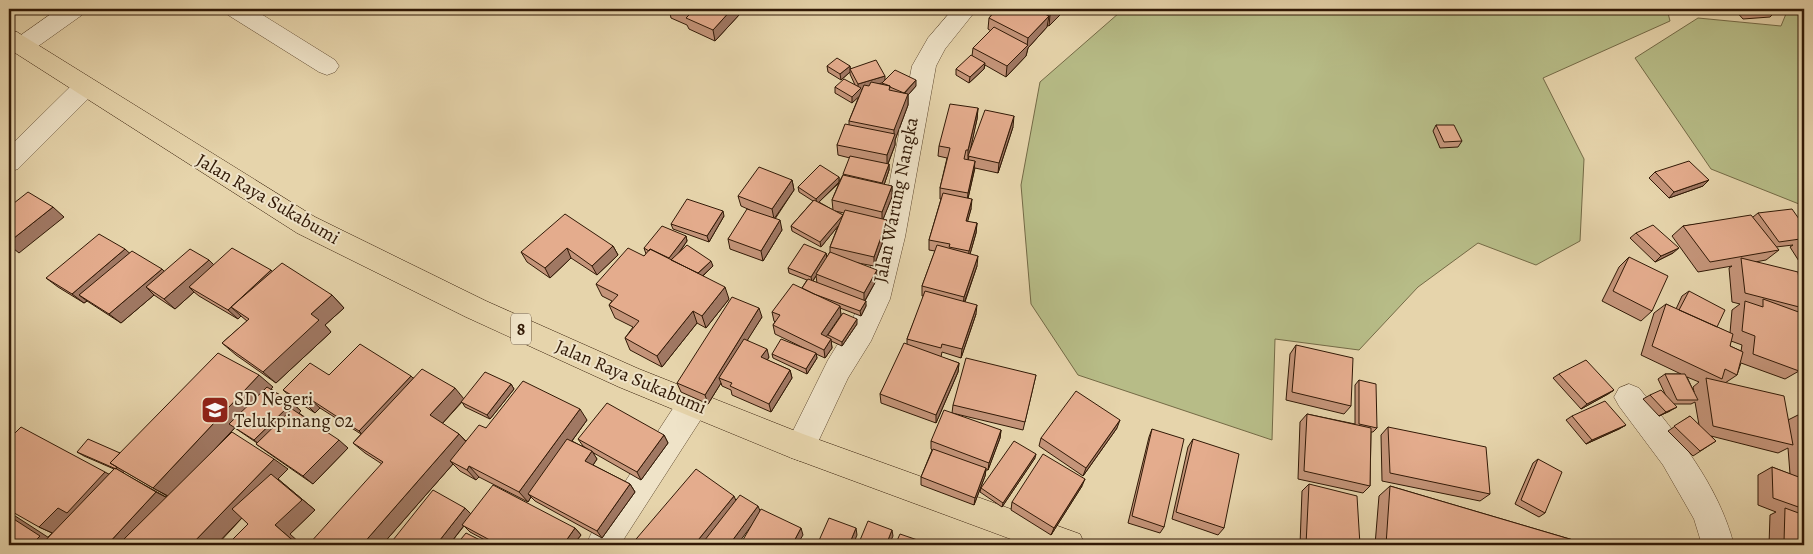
<svg xmlns="http://www.w3.org/2000/svg" width="1813" height="554" viewBox="0 0 1813 554" font-family="Alegreya,serif">
	<style>
		.green { fill: #b7bc87; stroke: #746a46 }
		.lines { fill: none; stroke-linecap: round; stroke-linejoin: round }
		.minor-casing { stroke: #5e482f; stroke-width: 1 }
		.highway-casing { stroke: #311906; stroke-width: 1 }
		.minor { fill: #efe3c8; fill-rule: evenodd }
		.highway { fill: #e6d4ab; fill-rule: evenodd }
		.wall { fill: #c49479; stroke: #311906; fill-rule: evenodd }
		.shaded-wall { fill: #a07863; stroke: #311906 }
		.building { fill: #e4ac8d; stroke: #311906 }
		.labels { text-anchor: middle; dominant-baseline: central; stroke-width: 4; stroke-linejoin: round; paint-order: stroke }
		.shield { fill: #efe3c8; stroke: #6a5640; stroke-width: 1 }
		.shield-label { font-size: 18px; font-weight: bold; fill: #311906 }
		.street-label { font-size: 19px; fill: #311906; stroke: #efe3c8 }
		.poi-label { font-size: 19px; fill: #311906; stroke: #efe3c8; text-anchor: start }
	</style>
	<rect width="100%" height="100%" fill="#e6d4ab"/>
	<filter id="stains"><feTurbulence type="fractalNoise" baseFrequency=".004" numOctaves="4"/><feColorMatrix values="0 0 0 0 .2 0 0 0 0 .09 0 0 0 0 .02 0 0 0 .5 -.17"/></filter>
	<radialGradient id="worn" r=".72"><stop offset=".6" stop-color="#630" stop-opacity="0"/><stop offset="1" stop-color="#630" stop-opacity=".3"/></radialGradient>
	<path class="green" d="M 1197,9 L 1667,9 L 1670,21 L 1543,78 L 1584,159 L 1580,241 L 1536,265 L 1478,243 L 1418,287 L 1359,350 L 1275,339 L 1272,440 L 1078,375 L 1031,304 L 1021,185 L 1040,82 L 1119,13 Z
		M 1788,9 L 1804,9 L 1804,206 L 1711,169 L 1635,58 L 1698,18 L 1781,26 Z"/>
	<g class="lines">
		<defs>
			<path id="minor" d="M 58,9 L 85,9 L 82,15 L 30,52 L 22,54 L 14,52 L 10,46 L 14,40 Z
				M 225,9 L 253,9 L 335,60 L 339,66 L 335,72 L 327,75 L 319,72 L 228,15 Z
				M 953,9 L 977,9 L 945,49 L 936,66 L 905,237 L 890,299 L 871,341 L 848,378 L 811,457 L 800,461 L 789,457 L 785,447 L 828,360 L 850,324 L 862,299 L 879,237 L 912,66 L 928,38 Z
				M 85,78 L 94,81 L 97,87 L 94,93 L 18,169 L 9,172 L 9,147 L 76,81 Z
				M 1629,384 L 1639,388 C 1678,436 1718,484 1734,545 L 1702,545 L 1694,519 L 1663,465 L 1619,406 L 1614,397 L 1619,388 Z
				M 694,389 L 705,393 L 709,403 L 705,413 L 620,545 L 586,545 L 591,534 L 683,393 Z"/>
			<path id="highway" d="M 9,30 L 17,32 L 315,217 L 486,301 L 639,369 L 803,434 L 1080,534 L 1085,545 L 1027,545 L 789,457 L 619,387 L 466,317 L 297,233 L 9,49 Z"/>
		</defs>
		<use href="#minor" class="minor-casing"/>
		<use href="#highway" class="highway-casing"/>
		<use href="#minor" class="minor"/>
		<use href="#highway" class="highway"/>
	</g>
	<path class="wall" d="M 669,9 L 737,9 L 739,15 L 715,41 L 689,29 L 687,25 L 671,18 Z
		M 997,9 L 1066,9 L 1049,26 L 1047,25 L 1047,27 L 1028,48 L 1026,56 L 1006,77 L 985,65 L 984,69 L 969,83 L 956,75 L 956,69 L 972,56 L 973,48 L 991,31 L 988,29 L 989,18 Z
		M 1734,9 L 1774,9 L 1776,11 L 1770,17 L 1743,19 Z
		M 827,66 L 850,66 L 850,68 L 885,80 L 916,86 L 908,95 L 908,105 L 895,140 L 895,145 L 888,164 L 889,164 L 889,170 L 884,185 L 892,186 L 892,197 L 883,219 L 887,230 L 874,266 L 858,263 L 877,279 L 865,301 L 866,306 L 861,316 L 840,308 L 841,315 L 857,324 L 842,346 L 831,341 L 832,348 L 825,358 L 816,354 L 817,358 L 807,374 L 773,358 L 772,354 L 812,352 L 775,334 L 773,325 L 775,322 L 774,321 L 772,312 L 802,288 L 807,280 L 789,273 L 788,268 L 826,253 L 827,257 L 830,252 L 830,247 L 838,226 L 821,247 L 792,231 L 791,226 L 813,201 L 799,192 L 798,187 L 839,177 L 839,182 L 843,175 L 850,158 L 838,155 L 837,145 L 849,125 L 849,121 L 859,96 L 852,103 L 835,93 L 835,87 L 855,85 L 850,74 L 850,72 L 841,80 L 828,72 ZM 839,183 L 832,200 L 833,210 L 819,202 ZM 835,211 L 844,213 L 843,215 ZM 816,276 L 817,283 L 813,281 Z
		M 978,108 L 977,119 L 969,153 L 1013,127 L 998,173 L 975,168 L 968,198 L 971,209 L 967,222 L 977,223 L 976,233 L 970,254 L 977,266 L 965,302 L 976,314 L 961,358 L 942,352 L 941,357 L 959,363 L 958,372 L 936,423 L 881,403 L 880,394 L 907,345 L 907,339 L 924,296 L 922,296 L 922,286 L 935,251 L 929,250 L 929,240 L 941,199 L 940,199 L 940,188 L 947,158 L 938,156 L 939,146 Z
		M 1436,125 L 1462,141 L 1458,147 L 1440,148 L 1433,131 Z
		M 1655,172 L 1709,180 L 1703,186 L 1669,198 L 1649,178 Z
		M 792,180 L 794,190 L 775,219 L 782,230 L 763,261 L 730,249 L 728,239 L 750,210 L 741,206 L 738,196 Z
		M 1758,213 L 1804,226 L 1804,269 L 1790,247 L 1793,245 L 1776,247 L 1779,250 L 1766,260 L 1755,262 L 1803,308 L 1797,312 L 1804,314 L 1804,386 L 1803,386 L 1800,365 L 1799,366 L 1799,371 L 1785,379 L 1741,363 L 1737,375 L 1725,383 L 1788,420 L 1800,414 L 1804,415 L 1804,545 L 1769,545 L 1770,515 L 1776,512 L 1758,505 L 1758,475 L 1772,467 L 1790,474 L 1788,448 L 1778,453 L 1711,436 L 1716,441 L 1693,456 L 1668,431 L 1690,416 L 1699,425 L 1695,402 L 1691,404 L 1674,404 L 1670,411 L 1659,416 L 1643,399 L 1650,395 L 1666,396 L 1658,379 L 1665,374 L 1681,374 L 1641,355 L 1654,313 L 1666,304 L 1676,309 L 1682,296 L 1689,291 L 1717,327 L 1730,333 L 1732,310 L 1740,304 L 1732,302 L 1729,268 L 1732,266 L 1698,272 L 1672,236 L 1683,226 L 1753,217 ZM 1731,341 L 1742,345 L 1741,351 L 1730,346 ZM 1687,377 L 1699,382 L 1693,387 L 1694,392 Z
		M 724,216 L 709,242 L 673,229 L 671,224 Z
		M 1636,233 L 1673,253 L 1655,262 L 1630,238 Z
		M 686,236 L 687,241 L 679,253 L 713,266 L 703,276 L 729,299 L 706,328 L 697,323 L 662,367 L 630,350 L 625,338 L 633,327 L 615,318 L 609,305 L 612,301 L 602,296 L 596,284 L 644,256 L 646,254 L 644,248 Z
		M 613,246 L 618,255 L 597,275 L 571,258 L 550,278 L 527,262 L 521,252 Z
		M 130,253 L 164,272 L 209,260 L 213,265 L 272,272 L 332,295 L 344,308 L 325,325 L 331,332 L 276,383 L 236,355 L 222,343 L 247,321 L 241,316 L 238,319 L 199,296 L 194,292 L 175,309 L 154,295 L 121,323 L 87,301 L 84,303 L 58,287 L 46,278 Z
		M 1629,257 L 1652,311 L 1641,321 L 1602,301 L 1619,267 Z
		M 762,317 L 747,340 L 769,357 L 767,360 L 790,370 L 792,378 L 771,412 L 732,395 L 731,390 L 722,386 L 721,383 L 708,404 L 681,392 L 677,383 Z
		M 1296,345 L 1351,406 L 1344,414 L 1286,400 L 1290,354 Z
		M 1559,374 L 1614,390 L 1608,394 L 1581,409 L 1553,378 Z
		M 329,375 L 414,378 L 464,399 L 511,384 L 514,389 L 490,419 L 465,407 L 462,402 L 442,424 L 459,434 L 466,441 L 486,428 L 587,420 L 572,441 L 589,450 L 583,446 L 578,439 L 664,435 L 668,443 L 641,480 L 592,452 L 597,459 L 593,465 L 630,484 L 635,492 L 602,538 L 535,501 L 531,497 L 528,502 L 479,477 L 476,480 L 460,471 L 453,464 L 382,545 L 382,464 L 365,453 L 353,443 L 361,434 L 320,408 L 315,413 L 292,398 L 283,390 Z
		M 1036,375 L 1023,430 L 952,413 L 953,405 Z
		M 1359,380 L 1377,428 L 1373,432 L 1371,432 L 1370,486 L 1363,493 L 1298,479 L 1300,422 L 1307,414 L 1355,424 L 1355,385 Z
		M 273,387 L 271,389 L 292,403 L 301,411 L 299,413 L 348,448 L 313,484 L 267,452 L 256,444 L 257,443 L 235,428 L 217,446 L 288,469 L 278,479 L 315,510 L 290,534 L 248,524 L 242,518 L 217,545 L 48,537 L 52,533 L 39,527 L 109,474 L 114,469 L 84,456 L 77,452 L 120,453 ZM 124,471 L 167,496 L 166,497 L 123,473 Z
		M 1572,416 L 1626,425 L 1619,429 L 1586,444 L 1566,420 Z
		M 1388,427 L 1490,494 L 1480,501 L 1382,481 L 1381,435 Z
		M 1117,428 L 1083,476 L 1039,446 L 1041,438 Z
		M 1152,429 L 1164,527 L 1160,533 L 1128,523 L 1149,437 Z
		M 1001,430 L 1000,438 L 988,470 L 986,470 L 985,476 L 974,505 L 921,485 L 921,477 L 932,450 L 931,449 L 931,441 Z
		M 1193,439 L 1224,528 L 1218,535 L 1172,519 L 1188,447 Z
		M 1035,458 L 1002,507 L 980,492 L 981,488 Z
		M 1538,459 L 1545,513 L 1539,517 L 1515,504 L 1533,463 Z
		M 1309,484 L 1360,545 L 1300,545 L 1302,491 Z
		M 1082,486 L 1051,535 L 1011,510 L 1012,502 Z
		M 1390,486 L 1590,545 L 1375,545 L 1379,496 Z
		M 471,514 L 575,528 L 581,535 L 573,545 L 494,545 L 470,532 L 464,526 L 449,545 L 389,545 Z"/>
	<path class="shaded-wall" d="M 732,9 L 737,9 L 739,15 L 715,41 L 713,30 Z
		M 1057,9 L 1066,9 L 1049,26 L 1050,15 Z
		M 1049,16 L 1047,27 L 1028,48 L 1026,56 L 1006,77 L 1007,66 L 1027,46 L 1028,38 Z
		M 985,63 L 984,69 L 969,83 L 970,77 Z
		M 850,66 L 850,72 L 841,80 L 840,74 Z
		M 885,76 L 885,82 L 862,89 L 862,94 L 852,103 L 852,97 L 858,90 L 858,84 Z
		M 916,80 L 916,86 L 908,95 L 908,105 L 895,140 L 895,145 L 887,166 L 887,155 L 894,135 L 894,130 L 904,94 Z
		M 978,108 L 977,119 L 968,161 L 968,150 Z
		M 1014,116 L 1013,127 L 998,173 L 999,163 Z
		M 975,161 L 974,171 L 967,203 L 968,193 Z
		M 889,164 L 889,170 L 883,188 L 882,183 Z
		M 839,177 L 839,182 L 817,204 L 816,199 Z
		M 792,180 L 794,190 L 774,219 L 772,209 Z
		M 1709,180 L 1703,186 L 1669,198 L 1674,192 Z
		M 892,186 L 892,197 L 882,222 L 882,212 Z
		M 972,199 L 971,209 L 965,231 L 966,221 Z
		M 53,207 L 64,217 L 19,253 L 9,245 L 9,242 Z
		M 723,211 L 724,216 L 709,242 L 707,236 Z
		M 843,215 L 843,220 L 821,247 L 820,242 Z
		M 780,220 L 782,230 L 763,261 L 761,251 Z
		M 887,220 L 887,230 L 874,266 L 874,257 Z
		M 977,223 L 976,233 L 968,261 L 969,251 Z
		M 686,236 L 687,241 L 673,261 L 668,259 Z
		M 613,246 L 618,255 L 597,275 L 592,266 Z
		M 567,248 L 571,258 L 550,278 L 545,268 Z
		M 1679,248 L 1673,253 L 1655,262 L 1661,256 Z
		M 125,249 L 136,259 L 79,295 L 87,301 L 84,303 L 72,294 Z
		M 826,253 L 827,259 L 812,282 L 811,277 Z
		M 978,256 L 977,266 L 963,306 L 964,297 Z
		M 209,260 L 219,270 L 189,287 L 194,292 L 175,309 L 164,299 Z
		M 711,261 L 713,266 L 697,281 L 695,276 Z
		M 162,269 L 172,279 L 146,287 L 154,295 L 121,323 L 109,314 Z
		M 271,270 L 280,280 L 231,307 L 241,316 L 238,319 L 228,310 Z
		M 877,270 L 877,279 L 864,302 L 864,293 Z
		M 725,287 L 729,299 L 706,328 L 702,316 Z
		M 332,295 L 344,308 L 325,325 L 331,332 L 276,383 L 263,372 L 311,314 Z
		M 866,301 L 866,306 L 861,316 L 860,311 Z
		M 977,305 L 976,314 L 961,358 L 962,349 Z
		M 840,306 L 841,315 L 822,343 L 821,334 Z
		M 759,308 L 762,317 L 723,379 L 719,378 L 721,383 L 708,404 L 705,395 Z
		M 693,311 L 697,323 L 662,367 L 657,356 Z
		M 857,319 L 857,324 L 842,346 L 842,342 Z
		M 831,339 L 832,348 L 825,358 L 824,350 Z
		M 767,349 L 769,357 L 764,366 L 761,357 Z
		M 816,353 L 817,358 L 807,374 L 806,369 Z
		M 959,363 L 958,372 L 936,423 L 936,415 Z
		M 790,370 L 792,378 L 771,412 L 769,404 Z
		M 259,375 L 273,387 L 170,497 L 153,488 Z
		M 411,376 L 419,384 L 367,439 L 359,431 Z
		M 511,384 L 514,389 L 490,419 L 487,415 Z
		M 455,388 L 464,399 L 440,426 L 430,415 Z
		M 1614,390 L 1608,394 L 1581,409 L 1587,404 Z
		M 310,399 L 320,408 L 315,413 L 306,404 Z
		M 292,403 L 301,411 L 264,448 L 254,440 Z
		M 1677,407 L 1670,411 L 1659,416 L 1666,412 Z
		M 580,409 L 587,420 L 532,496 L 528,494 L 531,497 L 528,502 L 519,492 Z
		M 1120,420 L 1117,428 L 1083,476 L 1086,468 Z
		M 1626,425 L 1619,429 L 1586,444 L 1592,440 Z
		M 1001,430 L 1000,438 L 988,470 L 989,463 Z
		M 459,434 L 469,445 L 450,461 L 453,464 L 382,545 L 362,545 Z
		M 664,435 L 668,443 L 641,480 L 637,472 Z
		M 339,440 L 348,448 L 313,484 L 303,476 Z
		M 592,451 L 597,459 L 591,468 L 585,461 Z
		M 1036,454 L 1035,458 L 1002,507 L 1003,503 Z
		M 127,456 L 134,460 L 123,473 L 116,469 Z
		M 274,459 L 288,469 L 278,479 L 315,510 L 290,534 L 302,545 L 298,545 L 275,525 L 278,480 L 216,545 L 191,545 Z
		M 469,466 L 479,477 L 476,480 L 467,470 Z
		M 986,468 L 985,476 L 974,505 L 975,498 Z
		M 105,472 L 123,482 L 59,536 L 39,527 L 58,508 Z
		M 1085,479 L 1082,486 L 1051,535 L 1054,528 Z
		M 630,484 L 635,492 L 602,538 L 597,531 Z
		M 156,492 L 173,501 L 133,545 L 107,545 Z
		M 734,496 L 737,503 L 703,545 L 694,545 Z
		M 758,506 L 761,513 L 737,545 L 729,545 Z
		M 465,508 L 472,515 L 449,545 L 436,545 Z
		M 9,512 L 60,545 L 31,545 L 9,516 Z
		M 575,528 L 581,535 L 573,545 L 563,545 Z
		M 801,528 L 803,535 L 797,545 L 792,545 Z
		M 856,528 L 857,535 L 853,545 L 849,545 Z
		M 892,530 L 893,536 L 889,545 L 886,545 Z"/>
	<path class="building" d="M 673,9 L 732,9 L 713,30 L 686,18 L 689,15 Z
		M 997,9 L 1034,9 L 1049,16 L 1028,38 L 989,18 Z
		M 1038,9 L 1057,9 L 1050,15 Z
		M 1744,9 L 1774,9 L 1776,11 L 1748,13 Z
		M 994,27 L 1028,45 L 1007,66 L 973,48 Z
		M 971,55 L 985,63 L 970,77 L 956,69 Z
		M 837,58 L 850,66 L 840,74 L 827,66 Z
		M 876,60 L 885,76 L 858,84 L 850,69 Z
		M 895,70 L 916,80 L 904,93 L 890,87 L 890,86 L 882,83 Z
		M 844,79 L 861,88 L 852,97 L 835,87 Z
		M 871,82 L 890,86 L 889,90 L 908,94 L 894,130 L 849,121 L 864,85 L 869,86 Z
		M 950,104 L 978,108 L 968,150 L 966,150 L 964,159 L 975,161 L 968,193 L 940,188 L 950,148 L 939,146 Z
		M 985,110 L 1014,116 L 999,163 L 968,156 Z
		M 845,124 L 895,134 L 887,155 L 837,145 Z
		M 1436,125 L 1454,125 L 1462,141 L 1444,142 Z
		M 850,156 L 889,164 L 882,183 L 843,174 Z
		M 1689,161 L 1709,180 L 1674,192 L 1655,172 Z
		M 820,165 L 839,177 L 816,199 L 798,187 Z
		M 759,167 L 792,180 L 772,209 L 738,196 Z
		M 843,175 L 892,186 L 882,212 L 832,200 Z
		M 28,192 L 53,207 L 9,242 L 9,207 Z
		M 943,193 L 972,199 L 966,221 L 977,223 L 969,251 L 949,247 L 950,244 L 929,240 Z
		M 687,199 L 723,211 L 707,236 L 671,224 Z
		M 814,200 L 843,215 L 820,242 L 791,226 Z
		M 747,209 L 780,220 L 761,251 L 728,239 Z
		M 1792,209 L 1804,226 L 1804,238 L 1802,238 L 1800,239 L 1779,242 L 1758,213 Z
		M 845,210 L 887,220 L 874,257 L 830,247 Z
		M 565,214 L 613,246 L 592,266 L 567,248 L 545,268 L 521,252 Z
		M 1751,215 L 1779,250 L 1710,262 L 1683,226 Z
		M 1653,225 L 1679,248 L 1661,256 L 1636,233 Z
		M 662,226 L 686,236 L 669,258 L 650,249 L 649,251 L 644,248 Z
		M 99,234 L 125,249 L 72,294 L 46,278 Z
		M 804,244 L 826,253 L 811,277 L 788,268 Z
		M 687,245 L 711,261 L 698,273 L 671,260 Z
		M 937,245 L 978,256 L 964,297 L 922,286 Z
		M 232,248 L 271,270 L 228,310 L 189,287 Z
		M 628,248 L 644,256 L 650,249 L 725,287 L 702,316 L 693,311 L 657,356 L 625,338 L 639,321 L 609,305 L 618,295 L 596,284 Z
		M 190,249 L 209,260 L 164,299 L 146,287 Z
		M 132,251 L 162,269 L 109,314 L 79,295 Z
		M 830,252 L 877,270 L 864,293 L 816,274 Z
		M 1629,257 L 1668,276 L 1652,311 L 1613,291 Z
		M 1741,258 L 1798,272 L 1803,308 L 1745,293 Z
		M 282,263 L 332,295 L 311,314 L 319,320 L 263,372 L 222,343 L 249,319 L 231,307 Z
		M 808,279 L 866,301 L 860,311 L 814,294 L 802,288 Z
		M 793,284 L 840,306 L 821,334 L 831,339 L 824,350 L 773,325 L 780,315 L 772,312 Z
		M 925,291 L 977,305 L 962,349 L 942,344 L 941,348 L 907,339 Z
		M 1689,291 L 1725,310 L 1717,327 L 1679,310 Z
		M 732,297 L 759,308 L 705,395 L 677,383 Z
		M 1763,299 L 1804,314 L 1804,362 L 1800,360 L 1799,371 L 1753,354 L 1755,336 L 1742,331 L 1745,301 L 1763,307 Z
		M 1666,304 L 1733,334 L 1730,346 L 1743,352 L 1737,375 L 1725,369 L 1722,379 L 1652,346 Z
		M 843,313 L 857,319 L 842,342 L 828,335 Z
		M 744,339 L 767,349 L 761,357 L 790,370 L 769,404 L 730,386 L 732,383 L 719,378 Z
		M 781,339 L 816,353 L 806,369 L 772,354 Z
		M 904,343 L 959,363 L 936,415 L 880,394 Z
		M 360,344 L 411,376 L 359,431 L 310,399 L 306,404 L 283,390 L 310,363 L 329,375 Z
		M 1296,345 L 1353,358 L 1351,406 L 1292,392 Z
		M 218,353 L 259,375 L 153,488 L 110,463 Z
		M 966,358 L 1036,375 L 1025,422 L 953,405 Z
		M 1586,360 L 1614,390 L 1587,404 L 1559,374 Z
		M 422,369 L 455,388 L 430,415 L 459,434 L 362,545 L 311,545 L 309,544 L 383,462 L 353,443 Z
		M 485,372 L 511,384 L 487,415 L 461,402 Z
		M 1665,374 L 1685,374 L 1698,400 L 1677,400 Z
		M 1706,378 L 1784,396 L 1793,445 L 1713,426 Z
		M 1359,380 L 1376,384 L 1377,428 L 1359,424 Z
		M 523,381 L 580,409 L 519,492 L 469,466 L 467,470 L 450,461 L 479,425 L 486,428 Z
		M 267,387 L 292,403 L 254,440 L 229,424 Z
		M 1661,390 L 1677,407 L 1666,412 L 1650,395 Z
		M 1076,391 L 1120,420 L 1086,468 L 1041,438 Z
		M 1605,401 L 1626,425 L 1592,440 L 1572,416 Z
		M 607,403 L 664,435 L 637,472 L 578,439 Z
		M 292,409 L 339,440 L 303,476 L 256,444 Z
		M 944,410 L 1001,430 L 989,463 L 931,441 Z
		M 1307,414 L 1371,428 L 1370,486 L 1304,471 Z
		M 1800,414 L 1804,415 L 1804,462 Z
		M 1690,416 L 1716,441 L 1700,451 L 1674,426 Z
		M 21,427 L 105,472 L 67,513 L 58,508 L 39,527 L 9,510 L 9,439 Z
		M 1388,427 L 1486,447 L 1490,494 L 1390,473 Z
		M 1152,429 L 1184,439 L 1164,527 L 1132,516 Z
		M 232,432 L 274,459 L 191,545 L 118,545 Z
		M 88,439 L 120,453 L 110,463 L 117,467 L 116,469 L 77,452 Z
		M 567,439 L 592,451 L 585,461 L 630,484 L 597,531 L 528,494 Z
		M 1193,439 L 1239,454 L 1224,528 L 1176,512 Z
		M 1014,441 L 1036,454 L 1003,503 L 981,488 Z
		M 933,449 L 986,468 L 975,498 L 921,477 Z
		M 1043,454 L 1085,479 L 1054,528 L 1012,502 Z
		M 1538,459 L 1562,472 L 1545,513 L 1521,500 Z
		M 1772,467 L 1804,479 L 1804,509 L 1773,498 Z
		M 115,468 L 156,492 L 107,545 L 41,545 Z
		M 696,469 L 734,496 L 694,545 L 631,545 Z
		M 271,474 L 302,500 L 275,525 L 298,545 L 235,545 L 231,541 L 248,524 L 232,509 Z
		M 1309,484 L 1357,496 L 1360,545 L 1306,545 Z
		M 493,485 L 575,528 L 563,545 L 499,545 L 462,525 Z
		M 1390,486 L 1590,545 L 1386,545 Z
		M 433,490 L 465,508 L 436,545 L 389,545 Z
		M 740,495 L 758,506 L 729,545 L 701,545 Z
		M 1785,508 L 1804,515 L 1804,545 L 1793,545 L 1784,542 Z
		M 761,509 L 801,528 L 792,545 L 740,545 Z
		M 9,516 L 40,536 L 31,545 L 9,545 Z
		M 829,518 L 856,528 L 849,545 L 817,545 Z
		M 868,521 L 892,530 L 886,545 L 858,545 Z
		M 466,533 L 490,545 L 456,545 Z
		M 900,534 L 932,545 L 895,545 Z
		M 220,541 L 225,545 L 216,545 Z"/>
	<defs>
		<symbol id="school-square" viewBox="-11 -11 22 22"><rect x="-9" y="-9" width="18" height="18" rx="4" fill="#8f2418" stroke="#efe3c8"/><path d="M0-5L7-2L0 1L-7-2ZM-4 1L0 2.5L4 1V4Q0 6-4 4Z" fill="#fff"/></symbol>
	</defs>
	<g fill-rule="evenodd">
		<use href="#school-square" x="199" y="394" width="32" height="32"/>
	</g>
	<g class="labels">
		<rect class="shield" x="511" y="313.5" width="20" height="31" rx="4"/>
		<g class="shield-label">
			<text x="521" y="329">8</text>
		</g>
		<g class="street-label">
			<text transform="translate(268 199) rotate(30)">Jalan Raya Sukabumi</text>
			<text transform="translate(896 200) rotate(-79)">Jalan Warung Nangka</text>
			<text transform="translate(631 377) rotate(23)">Jalan Raya Sukabumi</text>
		</g>
		<g class="poi-label">
			<text x="234" y="399">SD Negeri<tspan x="234" dy="22">Telukpinang 02</tspan></text>
		</g>
	</g>
	<rect width="1813" height="554" fill="none" stroke="#e6d4ab" stroke-width="30"/>
	<rect x="10" y="10" width="1793" height="534" fill="none" stroke="#311906" stroke-width="2.5"/>
	<rect x="15" y="15" width="1783" height="524" fill="none" stroke="#311906"/>
	<rect width="100%" height="100%" filter="url(#stains)"/>
	<rect width="100%" height="100%" fill="url(#worn)"/>
</svg>
